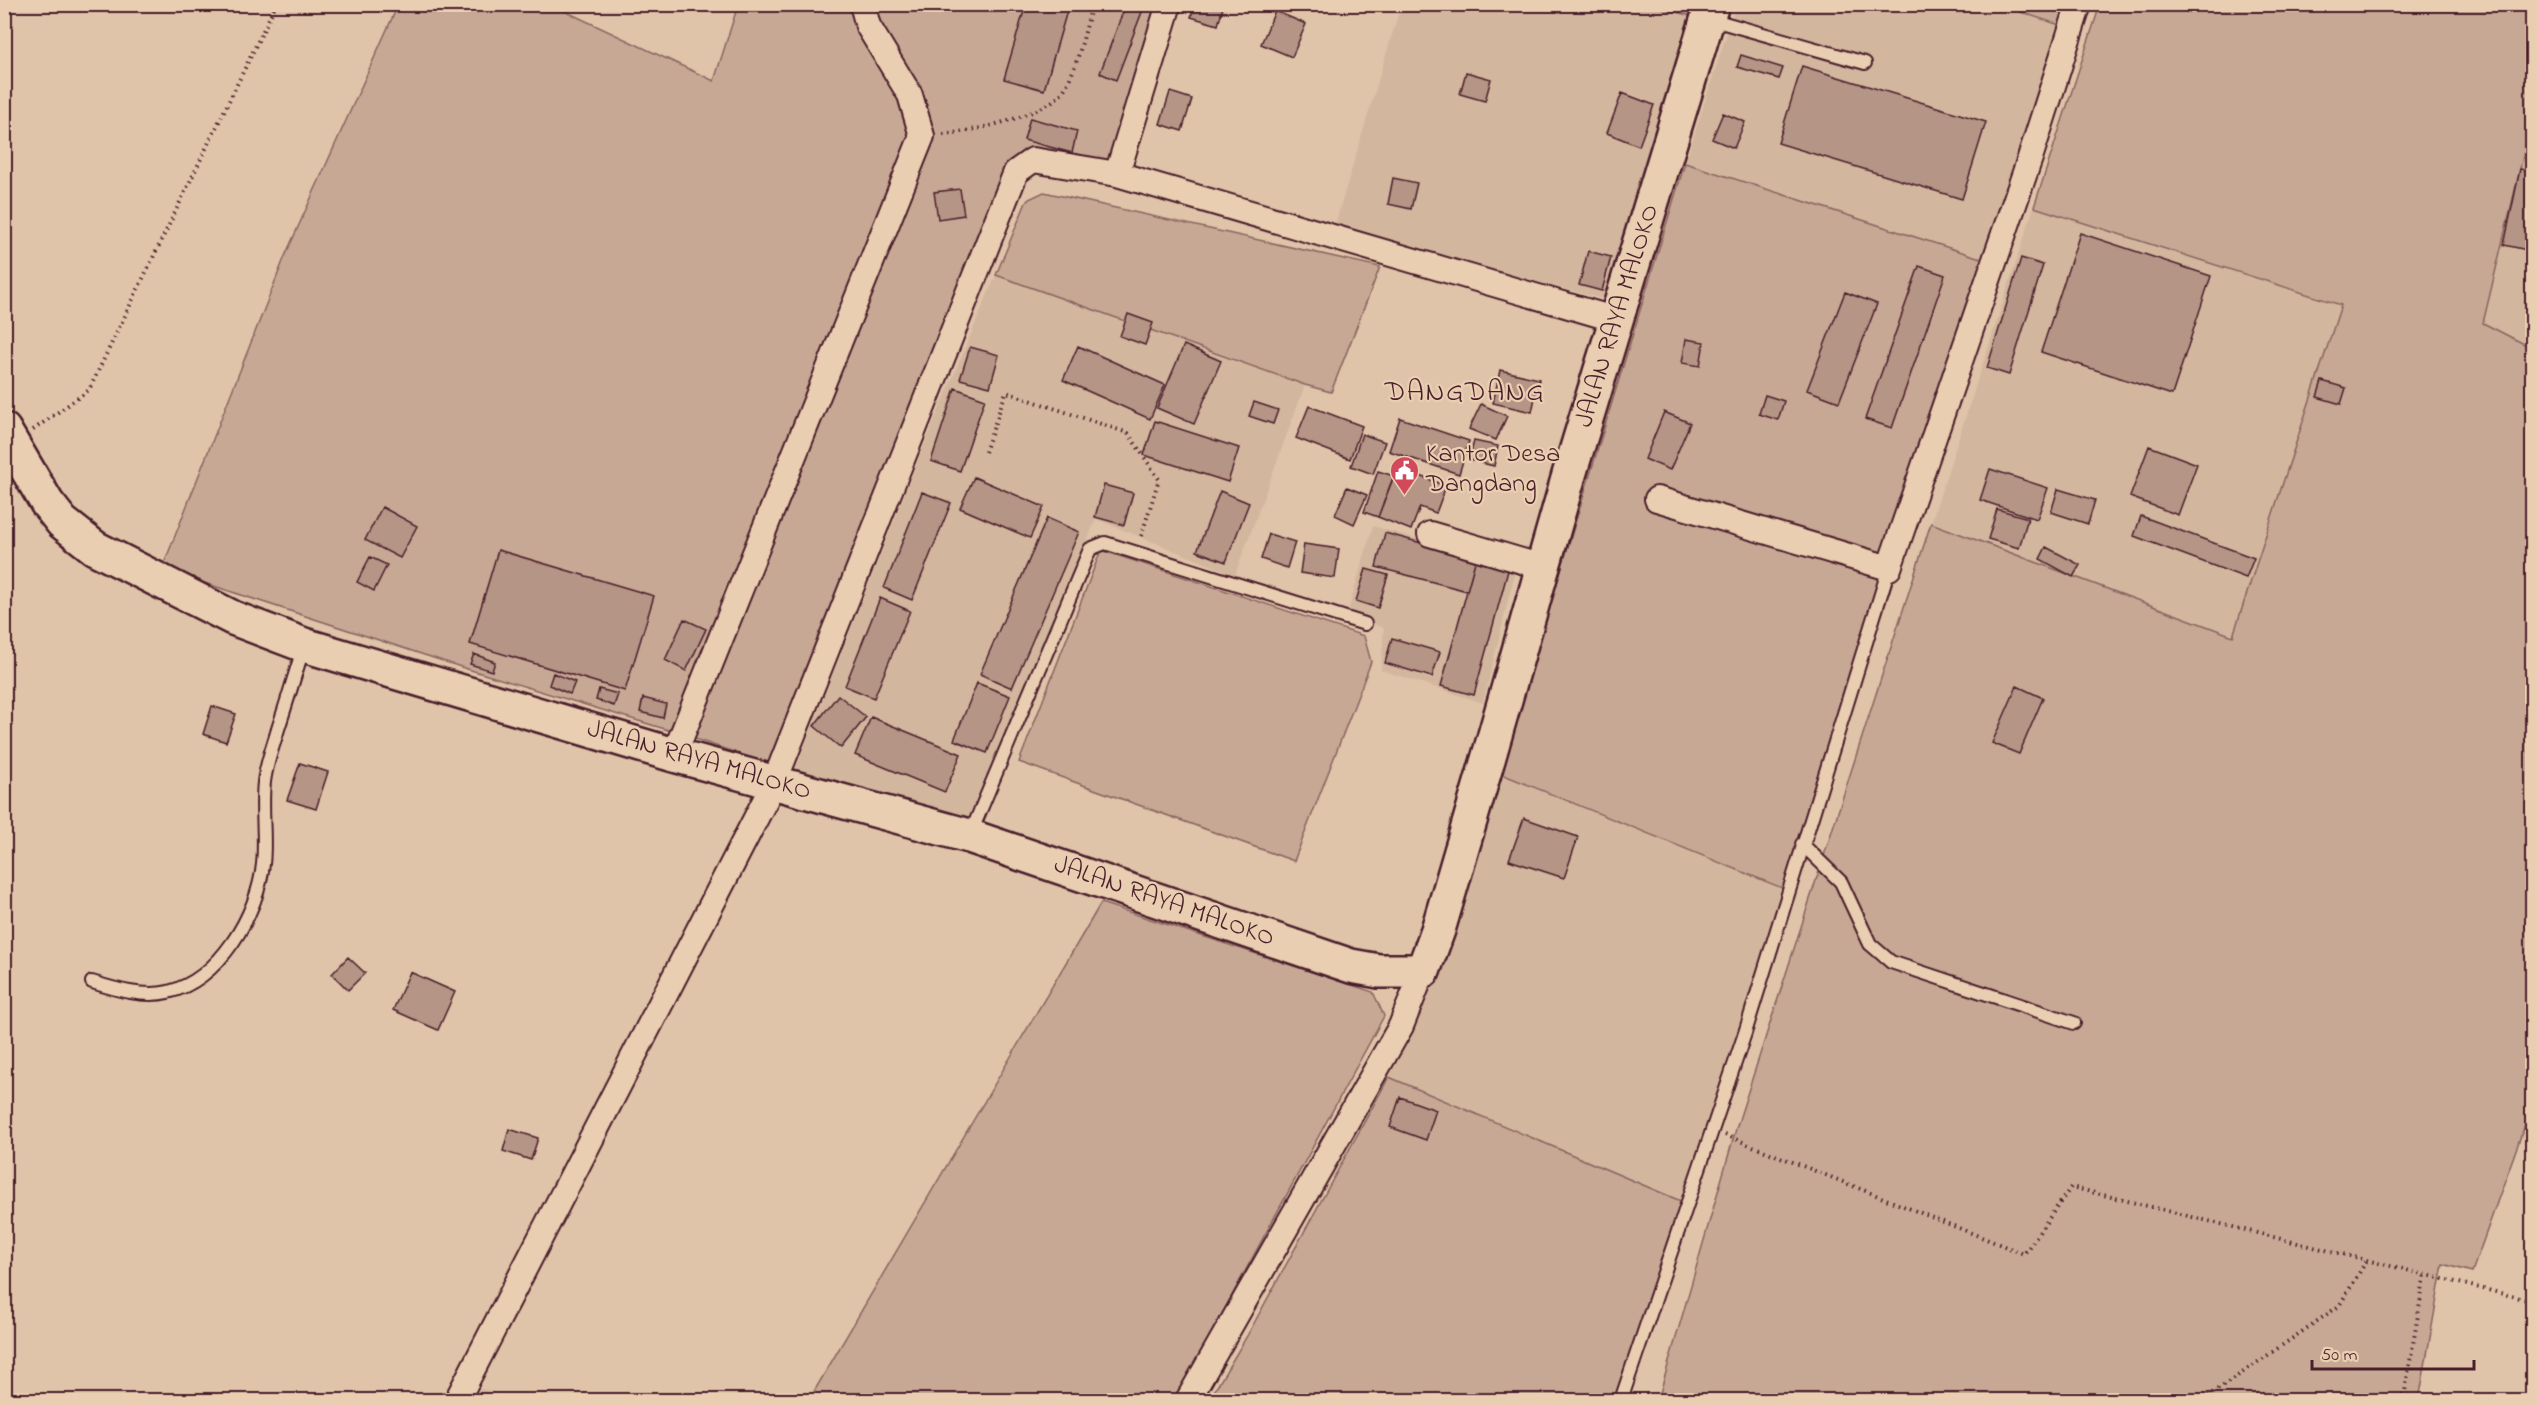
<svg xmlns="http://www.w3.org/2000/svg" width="2537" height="1405" viewBox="0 0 2537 1405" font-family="'Indie Flower',sans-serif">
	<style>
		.built { fill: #d2b69e }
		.green { fill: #c7a894; stroke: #886460; stroke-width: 1.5 }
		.building { fill: #b59585; stroke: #4a1f2b; stroke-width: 1.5 }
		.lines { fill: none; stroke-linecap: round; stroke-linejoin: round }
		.lane-casing { stroke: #4a1f2b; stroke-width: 16 }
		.street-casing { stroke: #4a1f2b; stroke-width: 28 }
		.secondary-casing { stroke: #4a1f2b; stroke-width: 38 }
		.path { stroke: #4a1f2b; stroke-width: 4; stroke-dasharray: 1.5 4.5; stroke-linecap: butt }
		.lane { stroke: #e9ceb1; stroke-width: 12 }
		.street { stroke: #e9ceb1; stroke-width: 24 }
		.secondary { stroke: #e9ceb1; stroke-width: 33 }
		.labels { text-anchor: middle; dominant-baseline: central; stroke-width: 4.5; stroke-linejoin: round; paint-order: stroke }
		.street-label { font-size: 26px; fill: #4a1f2b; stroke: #e9ceb1 }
		.poi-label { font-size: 26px; fill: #4a1f2b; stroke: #e9ceb1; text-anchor: start }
		.quarter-label { font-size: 28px; letter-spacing: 1.5px; fill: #4a1f2b; stroke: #e9ceb1 }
	</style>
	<rect width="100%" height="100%" fill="#dfc4a9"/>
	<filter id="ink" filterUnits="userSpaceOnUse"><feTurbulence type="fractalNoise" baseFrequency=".0167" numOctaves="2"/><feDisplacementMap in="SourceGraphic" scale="12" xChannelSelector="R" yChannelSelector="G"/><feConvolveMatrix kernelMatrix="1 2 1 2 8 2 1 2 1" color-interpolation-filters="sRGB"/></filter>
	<g filter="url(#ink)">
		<path class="built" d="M 1651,4 L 1695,17 L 1610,301 L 1334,228 L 1401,5 Z
			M 1736,5 L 1999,5 L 2072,29 L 1996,263 L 1685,163 Z
			M 2532,119 L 2532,348 L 2483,323 Z
			M 2034,207 L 2341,305 L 2234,636 L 1931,523 Z
			M 996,275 L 1305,385 L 1235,575 L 1096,519 L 971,826 L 793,775 L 920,455 Z
			M 1373,526 L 1516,568 L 1483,703 L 1381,670 L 1384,628 L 1347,615 Z
			M 1499,773 L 1792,892 L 1690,1205 L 1389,1077 L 1431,985 Z
			M 481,1389 L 525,1400 L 475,1400 Z"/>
		<path class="green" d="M 398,5 L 552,5 L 714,81 L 738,5 L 1165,5 L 1107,180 L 1017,158 L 770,764 L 665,729 L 464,668 L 162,569 L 285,256 Z
			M 1651,5 L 1699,5 L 1695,17 Z
			M 1999,5 L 2079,5 L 2072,29 Z
			M 2100,5 L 2532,5 L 2532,119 L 2483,323 L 2532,348 L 2532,1105 L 2472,1272 L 2443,1264 L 2419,1400 L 1658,1400 L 1736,1129 L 1931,523 L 2233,636 L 2341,305 L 2034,207 Z
			M 1685,163 L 1996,263 L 1792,892 L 1499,773 Z
			M 1044,192 L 1380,267 L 1331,392 L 1305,385 L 996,275 L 1027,200 Z
			M 1101,550 L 1364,636 L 1371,662 L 1294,861 L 1019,762 Z
			M 1101,903 L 1373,992 L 1384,1016 L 1175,1400 L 809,1400 Z
			M 1389,1077 L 1690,1205 L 1622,1400 L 1209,1400 L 1247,1336 Z"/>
		<path class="building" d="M 1026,4 L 1069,4 L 1044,90 L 1004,79 Z
			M 1126,4 L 1145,4 L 1116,80 L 1100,73 Z
			M 1195,4 L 1224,4 L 1218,25 L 1191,17 Z
			M 1275,11 L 1306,24 L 1292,57 L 1261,44 Z
			M 1741,55 L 1783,68 L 1779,79 L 1737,67 Z
			M 1802,66 L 1986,122 L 1962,199 L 1778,143 Z
			M 1466,72 L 1491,79 L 1485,101 L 1460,94 Z
			M 1170,92 L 1192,99 L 1182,131 L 1160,124 Z
			M 1622,93 L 1654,105 L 1639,146 L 1607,133 Z
			M 1723,113 L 1745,122 L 1734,148 L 1712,139 Z
			M 1030,118 L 1077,131 L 1072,153 L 1024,140 Z
			M 2520,169 L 2532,171 L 2532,251 L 2504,245 Z
			M 1393,178 L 1417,183 L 1411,209 L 1388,204 Z
			M 960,189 L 964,215 L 938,219 L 934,192 Z
			M 2080,233 L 2211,276 L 2172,395 L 2041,352 Z
			M 1588,251 L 1611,257 L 1602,291 L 1579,285 Z
			M 2021,258 L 2043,265 L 2009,375 L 1987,368 Z
			M 1919,266 L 1945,275 L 1892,428 L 1865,419 Z
			M 1845,292 L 1877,304 L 1839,402 L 1807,390 Z
			M 1128,314 L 1153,323 L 1145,345 L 1120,336 Z
			M 1686,339 L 1704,342 L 1700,366 L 1682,363 Z
			M 1184,345 L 1221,361 L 1194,424 L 1157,408 Z
			M 1078,346 L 1165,385 L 1150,419 L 1063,380 Z
			M 970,347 L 999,355 L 990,387 L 960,379 Z
			M 1500,370 L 1539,379 L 1532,412 L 1493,403 Z
			M 2322,381 L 2346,388 L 2341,404 L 2317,397 Z
			M 955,388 L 985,399 L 960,471 L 931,461 Z
			M 1765,395 L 1784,401 L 1778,420 L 1759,414 Z
			M 1254,402 L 1278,410 L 1273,424 L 1249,416 Z
			M 1481,404 L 1507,416 L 1496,440 L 1469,429 Z
			M 1309,406 L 1362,426 L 1350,459 L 1296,438 Z
			M 1664,412 L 1690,423 L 1670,470 L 1645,459 Z
			M 1400,418 L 1469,441 L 1459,474 L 1389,451 Z
			M 1155,421 L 1239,448 L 1228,482 L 1144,455 Z
			M 1362,434 L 1385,442 L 1373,474 L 1351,466 Z
			M 1474,441 L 1498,446 L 1494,466 L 1469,460 Z
			M 2149,446 L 2197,464 L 2178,515 L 2130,497 Z
			M 1397,467 L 1446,486 L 1436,513 L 1420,507 L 1411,530 L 1378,517 Z
			M 1990,469 L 2048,488 L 2037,519 L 1980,500 Z
			M 1378,471 L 1394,476 L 1378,517 L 1364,512 Z
			M 974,477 L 1044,507 L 1030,538 L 960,508 Z
			M 1104,485 L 1133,493 L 1124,525 L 1095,517 Z
			M 1347,487 L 1367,495 L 1354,524 L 1335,515 Z
			M 2058,489 L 2095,500 L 2088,524 L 2051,512 Z
			M 1220,491 L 1249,503 L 1226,562 L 1197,551 Z
			M 922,492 L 951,503 L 912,600 L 884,588 Z
			M 382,507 L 417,526 L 400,558 L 365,540 Z
			M 1997,509 L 2028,518 L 2019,548 L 1988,539 Z
			M 2141,516 L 2254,558 L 2246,578 L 2134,536 Z
			M 1047,518 L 1079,532 L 1012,688 L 980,674 Z
			M 1385,533 L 1476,558 L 1467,591 L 1376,567 Z
			M 1269,534 L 1295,542 L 1287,568 L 1261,559 Z
			M 1304,544 L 1339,549 L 1335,578 L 1300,573 Z
			M 2046,547 L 2080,565 L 2073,577 L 2040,559 Z
			M 498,550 L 654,596 L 625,691 L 470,644 Z
			M 370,557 L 387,565 L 374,591 L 357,582 Z
			M 1476,558 L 1509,567 L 1474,695 L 1441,686 Z
			M 1366,569 L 1388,575 L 1378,608 L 1356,601 Z
			M 880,598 L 910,611 L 874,698 L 845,686 Z
			M 684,619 L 706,629 L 686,671 L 665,660 Z
			M 1392,638 L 1440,652 L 1432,677 L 1385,663 Z
			M 474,654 L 495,662 L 492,671 L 470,664 Z
			M 553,673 L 575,682 L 570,694 L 549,685 Z
			M 977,683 L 1010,696 L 987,753 L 954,740 Z
			M 2017,686 L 2043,698 L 2019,754 L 1992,743 Z
			M 599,689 L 618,694 L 614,706 L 596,700 Z
			M 838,695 L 866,717 L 841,748 L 814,726 Z
			M 643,698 L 666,704 L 663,718 L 640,712 Z
			M 212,706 L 236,714 L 226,742 L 203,734 Z
			M 871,717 L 961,754 L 945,792 L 855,755 Z
			M 300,763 L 328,772 L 316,809 L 287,800 Z
			M 1524,818 L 1578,837 L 1564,878 L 1509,860 Z
			M 348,957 L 365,973 L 348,990 L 332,974 Z
			M 410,972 L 455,992 L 438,1030 L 393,1010 Z
			M 1400,1097 L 1436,1110 L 1426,1140 L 1390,1127 Z
			M 509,1129 L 538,1138 L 531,1160 L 503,1151 Z"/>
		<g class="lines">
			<defs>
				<path id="lane" d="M 1710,19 L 1865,63
					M 970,835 L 1090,549 L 1105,543 L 1365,624
					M 1802,844 L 1841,882 L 1870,944 L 1891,962 L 2074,1023
					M 92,982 C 114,989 144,998 168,992 C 219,980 258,914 263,864 C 266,837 261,810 264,782 C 266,764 273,747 278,729 C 287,702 295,674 304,646
					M 1621,1400 L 1745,1033 L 1889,568"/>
				<path id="street" d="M 1117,174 L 1169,4
					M 1657,499 L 1889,568 L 2030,158 L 2079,4
					M 1430,534 L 1542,567
					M 674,755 L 922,136 L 910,95 L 868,26 L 862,4
					M 457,1400 L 774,783 L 1016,172 L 1033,160 L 1117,174 L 1617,320
					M 1188,1400 L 1401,1026 L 1423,971"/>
				<path id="secondary" d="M 4,430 L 47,503 L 62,522 L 95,548 L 233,618 L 304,645 L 674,755 L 969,836 L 1351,966 L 1379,971 L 1423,971 L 1438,930 L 1489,756 L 1569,475 L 1712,4"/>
			</defs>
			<use href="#lane" class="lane-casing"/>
			<use href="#street" class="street-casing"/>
			<use href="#secondary" class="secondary-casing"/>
			<path class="path" d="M 943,134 C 972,132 1040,116 1060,95 C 1075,79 1086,27 1092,4
				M 33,430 L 89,390 L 276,4
				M 985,452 L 1006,392 L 1128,433 L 1159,479 L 1141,537
				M 1725,1135 L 2024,1254 L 2071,1187 L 2532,1301
				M 2203,1400 L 2339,1306 L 2367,1260
				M 2399,1400 L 2405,1391 L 2425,1274"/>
			<use href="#lane" class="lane"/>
			<use href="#street" class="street"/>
			<use href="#secondary" class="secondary"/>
		</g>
	</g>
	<defs>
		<symbol id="civic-pin" viewBox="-11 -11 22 30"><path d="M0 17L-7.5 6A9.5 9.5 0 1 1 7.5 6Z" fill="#d1495b" stroke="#e9ceb1"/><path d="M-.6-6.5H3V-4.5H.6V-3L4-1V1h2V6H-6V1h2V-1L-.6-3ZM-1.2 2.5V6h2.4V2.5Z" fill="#fff"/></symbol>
	</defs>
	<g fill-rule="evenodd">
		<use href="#civic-pin" x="1388" y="454" width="33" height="45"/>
	</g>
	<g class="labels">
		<g class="street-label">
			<text transform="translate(1618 316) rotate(-73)">JALAN RAYA MALOKO</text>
			<text transform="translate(699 761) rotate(16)">JALAN RAYA MALOKO</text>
			<text transform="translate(1164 902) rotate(19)">JALAN RAYA MALOKO</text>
		</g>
		<g class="poi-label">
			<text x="1426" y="455">Kantor Desa<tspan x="1426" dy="30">Dangdang</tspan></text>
		</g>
		<g class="quarter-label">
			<text x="1465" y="393">DANGDANG</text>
		</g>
	</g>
	<rect width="2537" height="1405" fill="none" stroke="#e9ceb1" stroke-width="24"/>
	<rect x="12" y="12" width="2513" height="1381" fill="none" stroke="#4a1f2b" stroke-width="2" filter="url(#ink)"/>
	<path d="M2312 1360v9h162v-9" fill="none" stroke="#4a1f2b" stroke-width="3"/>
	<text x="2321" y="1360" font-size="18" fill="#4a1f2b" stroke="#e9ceb1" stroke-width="4.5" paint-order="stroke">50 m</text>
</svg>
